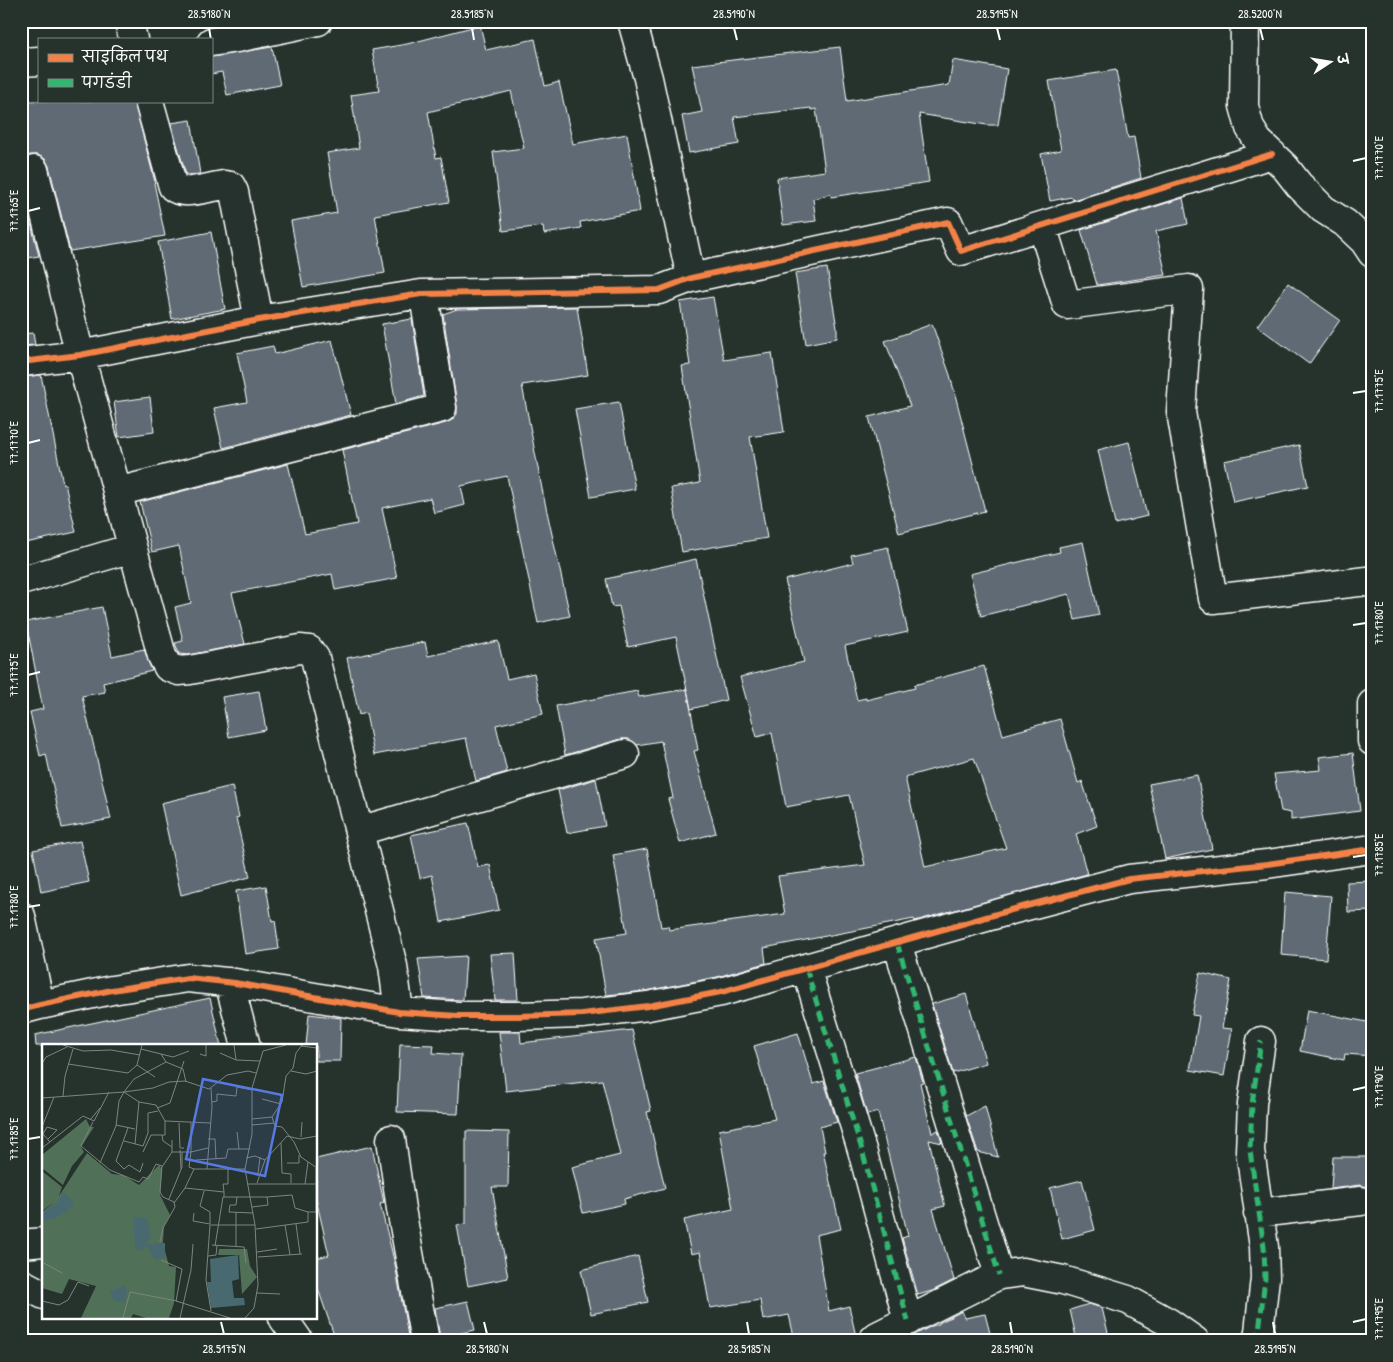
<svg xmlns="http://www.w3.org/2000/svg" width="1393" height="1362" viewBox="0 0 1393 1362" font-family="'Patrick Hand','Playpen Sans Deva',sans-serif">
	<style>
		.building { fill: #5f6a74; stroke: #fff; fill-rule: evenodd }
		.lines { fill: none; stroke-linecap: round; stroke-linejoin: round }
		.minor-casing { stroke: #fff; stroke-width: 31 }
		.minor { stroke: #26332d; stroke-width: 28 }
		.quiet { stroke: #33b770; stroke-width: 5; stroke-dasharray: 10 5; stroke-linecap: butt }
		.cycleway-casing { stroke: #26332d; stroke-width: 9 }
		.cycleway { stroke: #f48246; stroke-width: 6 }
		.ticks { fill: none; stroke: #fff; stroke-width: 2 }
		.inset-road { fill: none; stroke: #7d8581; stroke-width: 1 }
		.view { fill: #567ae2; fill-opacity: 0.15; stroke: #567ae2; stroke-width: 2.5 }
		.inset-edge { fill: none; stroke: #fff; stroke-width: 2.5 }
		.neatline { fill: none; stroke: #fff; stroke-width: 2 }
		.ticks-label { font-size: 12px; text-anchor: middle; fill: #fff }
	</style>
	<rect width="100%" height="100%" fill="#26332d"/>
	<filter id="ink" filterUnits="userSpaceOnUse"><feTurbulence type="fractalNoise" baseFrequency=".02" numOctaves="2"/><feDisplacementMap in="SourceGraphic" scale="10" xChannelSelector="R" yChannelSelector="G"/><feConvolveMatrix kernelMatrix="1 2 1 2 8 2 1 2 1" color-interpolation-filters="sRGB"/></filter>
	<g filter="url(#ink)">
		<path class="building" d="M 211,21 L 241,21 L 211,26 Z
			M 480,25 L 486,50 L 535,39 L 545,86 L 559,82 L 573,144 L 627,134 L 640,211 L 580,222 L 581,228 L 544,234 L 543,226 L 503,231 L 493,152 L 524,148 L 511,91 L 428,112 L 436,158 L 441,157 L 449,202 L 375,215 L 385,273 L 303,287 L 291,221 L 337,213 L 327,153 L 359,148 L 351,95 L 379,91 L 372,50 L 407,44 Z
			M 272,47 L 280,85 L 227,95 L 222,72 L 211,74 L 211,57 Z
			M 840,47 L 847,101 L 949,85 L 953,60 L 1007,69 L 998,125 L 987,125 L 919,114 L 929,182 L 831,197 L 830,194 L 813,199 L 816,221 L 783,225 L 777,178 L 825,171 L 816,109 L 811,110 L 811,108 L 734,117 L 739,144 L 689,153 L 682,116 L 702,112 L 692,65 Z
			M 1116,70 L 1128,138 L 1134,137 L 1141,178 L 1073,200 L 1072,197 L 1050,201 L 1041,154 L 1061,150 L 1049,81 Z
			M 21,101 L 134,101 L 155,182 L 154,183 L 165,236 L 70,251 L 49,166 L 45,159 L 38,155 L 30,155 L 21,162 Z
			M 191,120 L 200,174 L 186,175 L 171,123 Z
			M 21,183 L 39,256 L 21,259 Z
			M 1183,198 L 1188,224 L 1156,231 L 1166,275 L 1097,285 L 1081,230 Z
			M 211,232 L 225,309 L 172,319 L 158,242 Z
			M 827,268 L 837,328 L 837,338 L 806,344 L 795,273 Z
			M 1288,283 L 1340,320 L 1309,364 L 1257,326 Z
			M 713,297 L 724,360 L 772,353 L 784,432 L 750,437 L 767,538 L 682,552 L 671,488 L 700,483 L 682,366 L 690,365 L 680,302 Z
			M 577,307 L 588,375 L 522,385 L 542,489 L 570,616 L 538,623 L 507,476 L 461,486 L 465,505 L 434,513 L 430,498 L 382,508 L 397,578 L 335,590 L 332,574 L 232,593 L 245,644 L 188,655 L 179,654 L 175,643 L 183,641 L 175,607 L 191,603 L 179,546 L 152,552 L 140,502 L 288,464 L 305,534 L 357,524 L 342,450 L 446,423 L 452,420 L 457,414 L 457,406 L 443,314 L 457,309 Z
			M 412,319 L 424,396 L 396,404 L 382,324 Z
			M 932,324 L 950,375 L 985,511 L 899,533 L 869,417 L 910,406 L 885,341 Z
			M 33,333 L 35,345 L 21,346 L 21,334 Z
			M 332,340 L 351,415 L 223,448 L 214,408 L 247,402 L 237,353 L 273,346 L 275,354 Z
			M 41,375 L 63,484 L 65,484 L 76,532 L 21,544 L 21,377 Z
			M 150,397 L 154,432 L 119,437 L 114,402 Z
			M 619,402 L 635,489 L 591,497 L 575,409 Z
			M 1129,442 L 1147,516 L 1115,524 L 1098,450 Z
			M 1299,445 L 1308,486 L 1233,502 L 1224,461 Z
			M 1083,542 L 1099,615 L 1075,620 L 1069,594 L 981,616 L 970,574 L 1060,552 L 1059,547 Z
			M 888,547 L 908,632 L 845,646 L 857,700 L 866,698 L 866,700 L 915,688 L 914,685 L 984,666 L 1003,735 L 1060,719 L 1078,783 L 1082,781 L 1097,826 L 1076,834 L 1087,874 L 915,921 L 914,919 L 764,948 L 766,963 L 717,977 L 646,991 L 606,995 L 596,938 L 627,933 L 613,855 L 647,849 L 661,927 L 668,926 L 669,930 L 785,914 L 778,876 L 865,865 L 849,795 L 786,807 L 772,733 L 757,737 L 740,677 L 804,662 L 785,580 L 853,563 L 851,555 ZM 974,758 L 1006,848 L 925,867 L 905,777 Z
			M 696,559 L 726,700 L 691,709 L 676,637 L 628,647 L 619,606 L 612,607 L 606,579 Z
			M 102,607 L 112,656 L 144,649 L 152,671 L 103,683 L 105,692 L 82,696 L 111,819 L 62,828 L 46,754 L 40,756 L 30,712 L 43,709 L 26,622 Z
			M 498,641 L 507,679 L 534,673 L 543,714 L 496,725 L 507,772 L 476,781 L 466,738 L 374,755 L 366,713 L 359,715 L 347,658 L 425,642 L 428,656 Z
			M 687,689 L 698,750 L 694,751 L 716,833 L 680,843 L 668,799 L 673,798 L 661,741 L 637,745 L 629,739 L 621,739 L 565,755 L 556,706 L 637,691 L 639,697 Z
			M 259,691 L 266,730 L 229,737 L 222,697 Z
			M 1353,753 L 1360,811 L 1291,820 L 1291,813 L 1281,811 L 1274,774 L 1321,770 L 1319,757 Z
			M 1197,775 L 1212,849 L 1165,859 L 1149,784 Z
			M 596,779 L 605,826 L 567,833 L 558,790 Z
			M 232,786 L 239,817 L 236,818 L 250,877 L 181,895 L 161,803 Z
			M 468,823 L 478,867 L 490,865 L 499,910 L 441,922 L 432,875 L 420,878 L 411,835 Z
			M 80,841 L 89,882 L 41,892 L 33,850 Z
			M 1372,881 L 1372,911 L 1348,912 L 1347,882 Z
			M 266,886 L 272,921 L 275,920 L 279,949 L 245,954 L 236,891 Z
			M 1285,892 L 1331,896 L 1326,959 L 1281,955 Z
			M 515,953 L 518,1000 L 495,1000 L 490,954 Z
			M 466,956 L 463,1000 L 424,998 L 418,959 Z
			M 1200,973 L 1231,980 L 1222,1028 L 1232,1029 L 1224,1076 L 1190,1070 L 1199,1016 L 1192,1015 Z
			M 966,994 L 986,1063 L 953,1073 L 932,1004 Z
			M 210,998 L 221,1046 L 36,1046 L 35,1035 Z
			M 1307,1010 L 1372,1023 L 1372,1056 L 1345,1054 L 1344,1060 L 1300,1051 Z
			M 309,1014 L 341,1018 L 340,1061 L 316,1061 L 316,1046 L 306,1046 Z
			M 632,1030 L 651,1111 L 647,1112 L 665,1188 L 624,1199 L 625,1204 L 583,1213 L 572,1167 L 620,1155 L 602,1080 L 506,1091 L 499,1032 L 520,1032 L 521,1043 Z
			M 798,1033 L 813,1084 L 824,1081 L 837,1122 L 820,1127 L 825,1152 L 823,1152 L 841,1229 L 816,1235 L 829,1311 L 849,1306 L 857,1341 L 795,1341 L 789,1315 L 763,1320 L 760,1300 L 710,1308 L 700,1252 L 691,1254 L 684,1220 L 733,1209 L 719,1130 L 775,1119 L 754,1046 Z
			M 400,1044 L 434,1045 L 433,1053 L 461,1055 L 458,1114 L 397,1112 Z
			M 916,1057 L 923,1082 L 920,1083 L 932,1133 L 938,1130 L 942,1143 L 929,1140 L 945,1206 L 933,1209 L 954,1280 L 932,1291 L 918,1295 L 902,1238 L 908,1236 L 878,1112 L 867,1115 L 855,1073 Z
			M 985,1106 L 998,1157 L 978,1152 L 966,1116 Z
			M 466,1131 L 509,1132 L 508,1187 L 492,1187 L 508,1278 L 468,1286 L 457,1225 L 466,1224 Z
			M 372,1146 L 384,1203 L 380,1204 L 395,1264 L 409,1341 L 336,1341 L 316,1283 L 316,1258 L 329,1255 L 316,1199 L 316,1159 Z
			M 1333,1157 L 1370,1157 L 1368,1187 L 1359,1185 L 1331,1189 Z
			M 1082,1180 L 1095,1230 L 1062,1239 L 1050,1188 Z
			M 638,1256 L 648,1302 L 591,1314 L 581,1270 Z
			M 468,1301 L 475,1330 L 440,1338 L 435,1308 Z
			M 1089,1304 L 1102,1308 L 1110,1341 L 1077,1341 L 1070,1310 Z
			M 962,1311 L 965,1318 L 985,1314 L 992,1341 L 913,1341 L 912,1336 L 932,1326 L 939,1324 L 939,1323 Z"/>
		<g class="lines">
			<defs>
				<path id="minor" d="M 129,21 L 133,39
					M 632,21 L 648,78 L 691,278
					M 1245,21 L 1244,106 L 1250,128 L 1258,141 L 1285,167 L 1299,185 L 1323,209 L 1345,223 L 1364,241 L 1372,253
					M 211,42 L 237,38 L 318,21
					M 21,62 L 39,61
					M 149,101 L 173,187 C 184,197 211,186 225,185 L 231,186 L 234,192 L 259,320
					M 34,170 L 80,355 L 162,656 L 168,667 L 179,671 L 190,670 L 300,649 L 309,650 L 315,658 L 393,966 L 399,1012
					M 1042,226 L 1067,305 L 1189,289 L 1181,412 L 1213,599 L 1367,581 L 1372,584
					M 21,362 L 80,355 L 259,320 L 421,294 L 659,290 L 691,278 L 948,222 L 961,251 L 1272,154
					M 117,492 L 442,408 L 425,302 L 421,294
					M 21,581 L 132,548
					M 1372,704 L 1372,741
					M 359,831 L 625,754
					M 21,916 L 40,1005
					M 897,943 L 999,1275
					M 806,968 L 862,1150 L 908,1321
					M 229,982 L 246,1046
					M 21,1010 L 40,1005 L 112,990 L 188,978 L 235,983 L 399,1012 L 458,1016 L 518,1016 L 582,1014 L 648,1006 L 721,992 L 1011,910 L 1129,879 L 1267,864 L 1372,849
					M 391,1139 L 401,1209 L 425,1341
					M 1258,1213 L 1361,1201
					M 21,1244 L 44,1242
					M 21,1283 L 44,1295
					M 283,1318 L 299,1341
					M 872,1341 L 877,1336 L 999,1275 L 1023,1272 L 1063,1280 L 1128,1300 L 1168,1322 L 1195,1341
					M 1258,1341 L 1265,1278 L 1264,1247 L 1250,1151 L 1252,1104 L 1261,1041"/>
			</defs>
			<use href="#minor" class="minor-casing"/>
			<use href="#minor" class="minor"/>
			<path class="quiet" d="M 897,943 L 999,1275
				M 806,968 L 862,1150 L 908,1321
				M 1258,1341 L 1265,1278 L 1264,1247 L 1250,1151 L 1252,1104 L 1261,1041"/>
			<defs>
				<path id="cycleway" d="M 21,362 L 80,355 L 259,320 L 421,294 L 659,290 L 691,278 L 948,222 L 961,251 L 1272,154
					M 21,1010 L 40,1005 L 112,990 L 188,978 L 235,983 L 399,1012 L 458,1016 L 518,1016 L 582,1014 L 648,1006 L 721,992 L 1011,910 L 1129,879 L 1267,864 L 1372,849"/>
			</defs>
			<use href="#cycleway" class="cycleway-casing"/>
			<use href="#cycleway" class="cycleway"/>
		</g>
	</g>
	<path class="ticks" d="M 209,28 L 211,40M 472,28 L 474,40M 734,28 L 737,40M 997,28 L 1000,40M 1260,28 L 1263,40M 1353,161 L 1366,158M 28,211 L 40,208M 1353,393 L 1366,391M 28,443 L 40,440M 1353,625 L 1366,623M 28,675 L 40,672M 1353,857 L 1366,855M 28,907 L 40,905M 1353,1090 L 1366,1087M 28,1139 L 40,1137M 221,1322 L 224,1334M 484,1322 L 487,1334M 747,1322 L 749,1334M 1010,1322 L 1012,1334M 1273,1322 L 1275,1334M 1353,1322 L 1366,1319"/>
	<g transform="translate(42 1044)">
		<rect width="275" height="275" fill="#26332d"/>
		<path d="M 44,75 L 48,83 L 52,83 L 39,103 L 42,108 L 30,122 L 21,141 L 0,124 L 0,111 ZM 45,109 L 70,130 L 81,131 L 97,141 L 117,121 L 120,125 L 118,151 L 128,171 L 122,182 L 121,199 L 127,222 L 134,223 L 132,259 L 127,274 L 104,274 L 91,270 L 89,274 L 39,274 L 54,242 L 27,235 L 20,250 L 0,244 L 0,168 L 12,158 L 0,167 L 0,127 L 20,143 L 17,152 ZM 177,205 L 205,205 L 208,222 L 215,233 L 200,250 L 197,211 L 176,211 Z" fill="#517058"/>
		<path d="M 21,148 L 32,158 L 26,167 L 14,174 L 0,177 L 0,168 L 16,158 ZM 91,173 L 105,174 L 109,192 L 104,200 L 123,199 L 123,213 L 113,216 L 104,201 L 100,207 L 93,204 ZM 196,211 L 197,235 L 190,237 L 192,254 L 202,254 L 203,261 L 169,264 L 165,238 L 169,238 L 168,215 ZM 83,241 L 85,251 L 82,259 L 71,256 L 68,247 Z" fill="#496970"/>
		<path class="inset-road" d="M 21,1 L 41,7 L 69,6 L 98,11M 192,1 L 194,16M 260,1 L 254,9 L 251,24 L 244,32 L 240,58 L 230,73 L 233,82 L 240,83 L 252,98 L 259,113 L 275,124M 259,2 L 275,4M 99,5 L 131,13 L 147,7M 178,9 L 194,16 L 218,17M 158,10 L 164,12 L 164,1M 1,18 L 4,13 L 25,3M 124,18 L 141,25 L 144,38M 26,20 L 86,29 L 95,21 L 100,1M 95,21 L 113,33M 249,27 L 264,30 L 275,27M 169,44 L 170,63 L 165,125 L 203,125M 82,48 L 111,44 L 127,38 L 143,37 L 167,45 L 185,31 L 206,27 L 214,29M 82,48 L 92,35 L 124,18 L 119,10M 21,52 L 23,32 L 31,5M 0,54 L 82,48 L 97,58 L 114,61 L 123,77 L 169,79M 220,55 L 239,60M 170,58 L 175,57 L 175,50 L 194,52 L 195,43 L 210,46M 115,64 L 128,59 L 142,17M 210,75 L 230,73M 48,76 L 58,64M 51,78 L 39,102 L 68,126 L 97,138 L 101,133 L 106,135 L 114,120 L 120,122 L 118,148 L 121,153 L 132,158 L 133,163 L 121,184 L 118,198M 137,79 L 138,104 L 142,104M 149,79 L 149,108 L 166,104M 74,81 L 93,85M 210,81 L 232,79M 0,83 L 12,53M 195,88 L 197,105M 120,91 L 121,97 L 130,103M 259,93 L 260,78M 6,95 L 15,86 L 5,83 L 1,90 L 8,98M 166,95 L 173,95 L 174,115M 130,96 L 130,108 L 149,108 L 147,123 L 152,125M 82,97 L 101,102 L 106,89 L 106,69 L 116,67M 239,99 L 240,129 L 249,130 L 249,139M 93,100 L 97,58M 0,104 L 41,72 L 52,77 L 67,48M 138,106 L 139,125M 101,108 L 109,91 L 123,91 L 123,77M 204,114 L 213,112 L 223,116M 154,116 L 184,114 L 186,105 L 208,105M 58,119 L 74,82 L 77,57 L 82,48M 245,119 L 257,119 L 257,111M 120,123 L 130,108M 82,125 L 74,117 L 86,84M 82,125 L 87,121 L 98,128 L 101,119M 216,130 L 218,113M 215,139 L 223,116 L 245,92 L 258,95 L 275,92M 205,140 L 274,140M 263,140 L 266,118M 143,144 L 152,125 L 165,125M 182,148 L 181,140 L 186,140 L 186,125M 195,153 L 194,161 L 188,161 L 187,168 L 211,169M 127,155 L 140,123 L 140,108M 132,159 L 143,144 L 182,148 L 182,153M 210,163 L 226,161 L 225,153 L 250,151 L 253,164 L 266,168 L 266,178 L 214,185M 194,168 L 194,203M 266,168 L 274,168 L 274,124M 152,169 L 151,177 L 168,180 L 168,168 L 158,162 L 162,147M 254,180 L 258,210M 243,181 L 248,211M 170,201 L 202,203 L 204,219M 173,202 L 181,153 L 225,153M 215,208 L 235,205M 166,212 L 174,211 L 175,202M 216,213 L 260,210M 119,216 L 140,225 L 134,257 L 188,274M 0,218 L 20,229M 215,249 L 238,250M 0,257 L 17,261 L 26,256 L 36,238 L 47,242M 169,267 L 164,236 L 168,181 L 213,181M 81,274 L 88,248 L 135,257M 138,274 L 149,226 L 151,200M 203,274 L 212,264 L 216,241 L 213,181 L 203,125 L 210,90 L 210,44 L 221,7 L 244,1"/>
		<path class="view" d="M 161,35 L 240,51 L 223,132 L 144,115 Z"/>
		<rect width="275" height="275" class="inset-edge"/>
	</g>
	<rect width="1393" height="1362" fill="none" stroke="#26332d" stroke-width="55"/>
	<rect x="38" y="38" width="175" height="65" fill="#26332d" stroke="#7d8581"/>
	<rect x="48" y="54" width="25" height="8" fill="#f48246" stroke="#7d8581"/>
	<text x="82" y="62" font-size="15" fill="#ffffff">साइकिल पथ</text>
	<rect x="48" y="79" width="25" height="8" fill="#33b770" stroke="#7d8581"/>
	<text x="82" y="88" font-size="15" fill="#ffffff">पगडंडी</text>
	<g transform="translate(1330 62) rotate(78)" stroke="#26332d" stroke-width="4" paint-order="stroke">
	<path d="M0-4L9 19L0 12L-9 19Z" fill="#ffffff"/>
	<text y="-8" font-size="14" font-weight="bold" text-anchor="middle" fill="#ffffff">उ</text>
	</g>
	<rect x="28" y="28" width="1338" height="1306" class="neatline"/>
	<g class="ticks-label">
		<text x="209" y="18">28.5180°N</text>
		<text x="472" y="18">28.5185°N</text>
		<text x="734" y="18">28.5190°N</text>
		<text x="997" y="18">28.5195°N</text>
		<text x="1260" y="18">28.5200°N</text>
		<text transform="translate(1379 158) rotate(-90)" y="4">77.1770°E</text>
		<text transform="translate(14 211) rotate(-90)" y="4">77.1765°E</text>
		<text transform="translate(1379 391) rotate(-90)" y="4">77.1775°E</text>
		<text transform="translate(14 443) rotate(-90)" y="4">77.1770°E</text>
		<text transform="translate(1379 623) rotate(-90)" y="4">77.1780°E</text>
		<text transform="translate(14 675) rotate(-90)" y="4">77.1775°E</text>
		<text transform="translate(1379 855) rotate(-90)" y="4">77.1785°E</text>
		<text transform="translate(14 907) rotate(-90)" y="4">77.1780°E</text>
		<text transform="translate(1379 1087) rotate(-90)" y="4">77.1790°E</text>
		<text transform="translate(14 1139) rotate(-90)" y="4">77.1785°E</text>
		<text transform="translate(1379 1319) rotate(-90)" y="4">77.1795°E</text>
		<text x="224" y="1353">28.5175°N</text>
		<text x="487" y="1353">28.5180°N</text>
		<text x="749" y="1353">28.5185°N</text>
		<text x="1012" y="1353">28.5190°N</text>
		<text x="1275" y="1353">28.5195°N</text>
	</g>
</svg>
